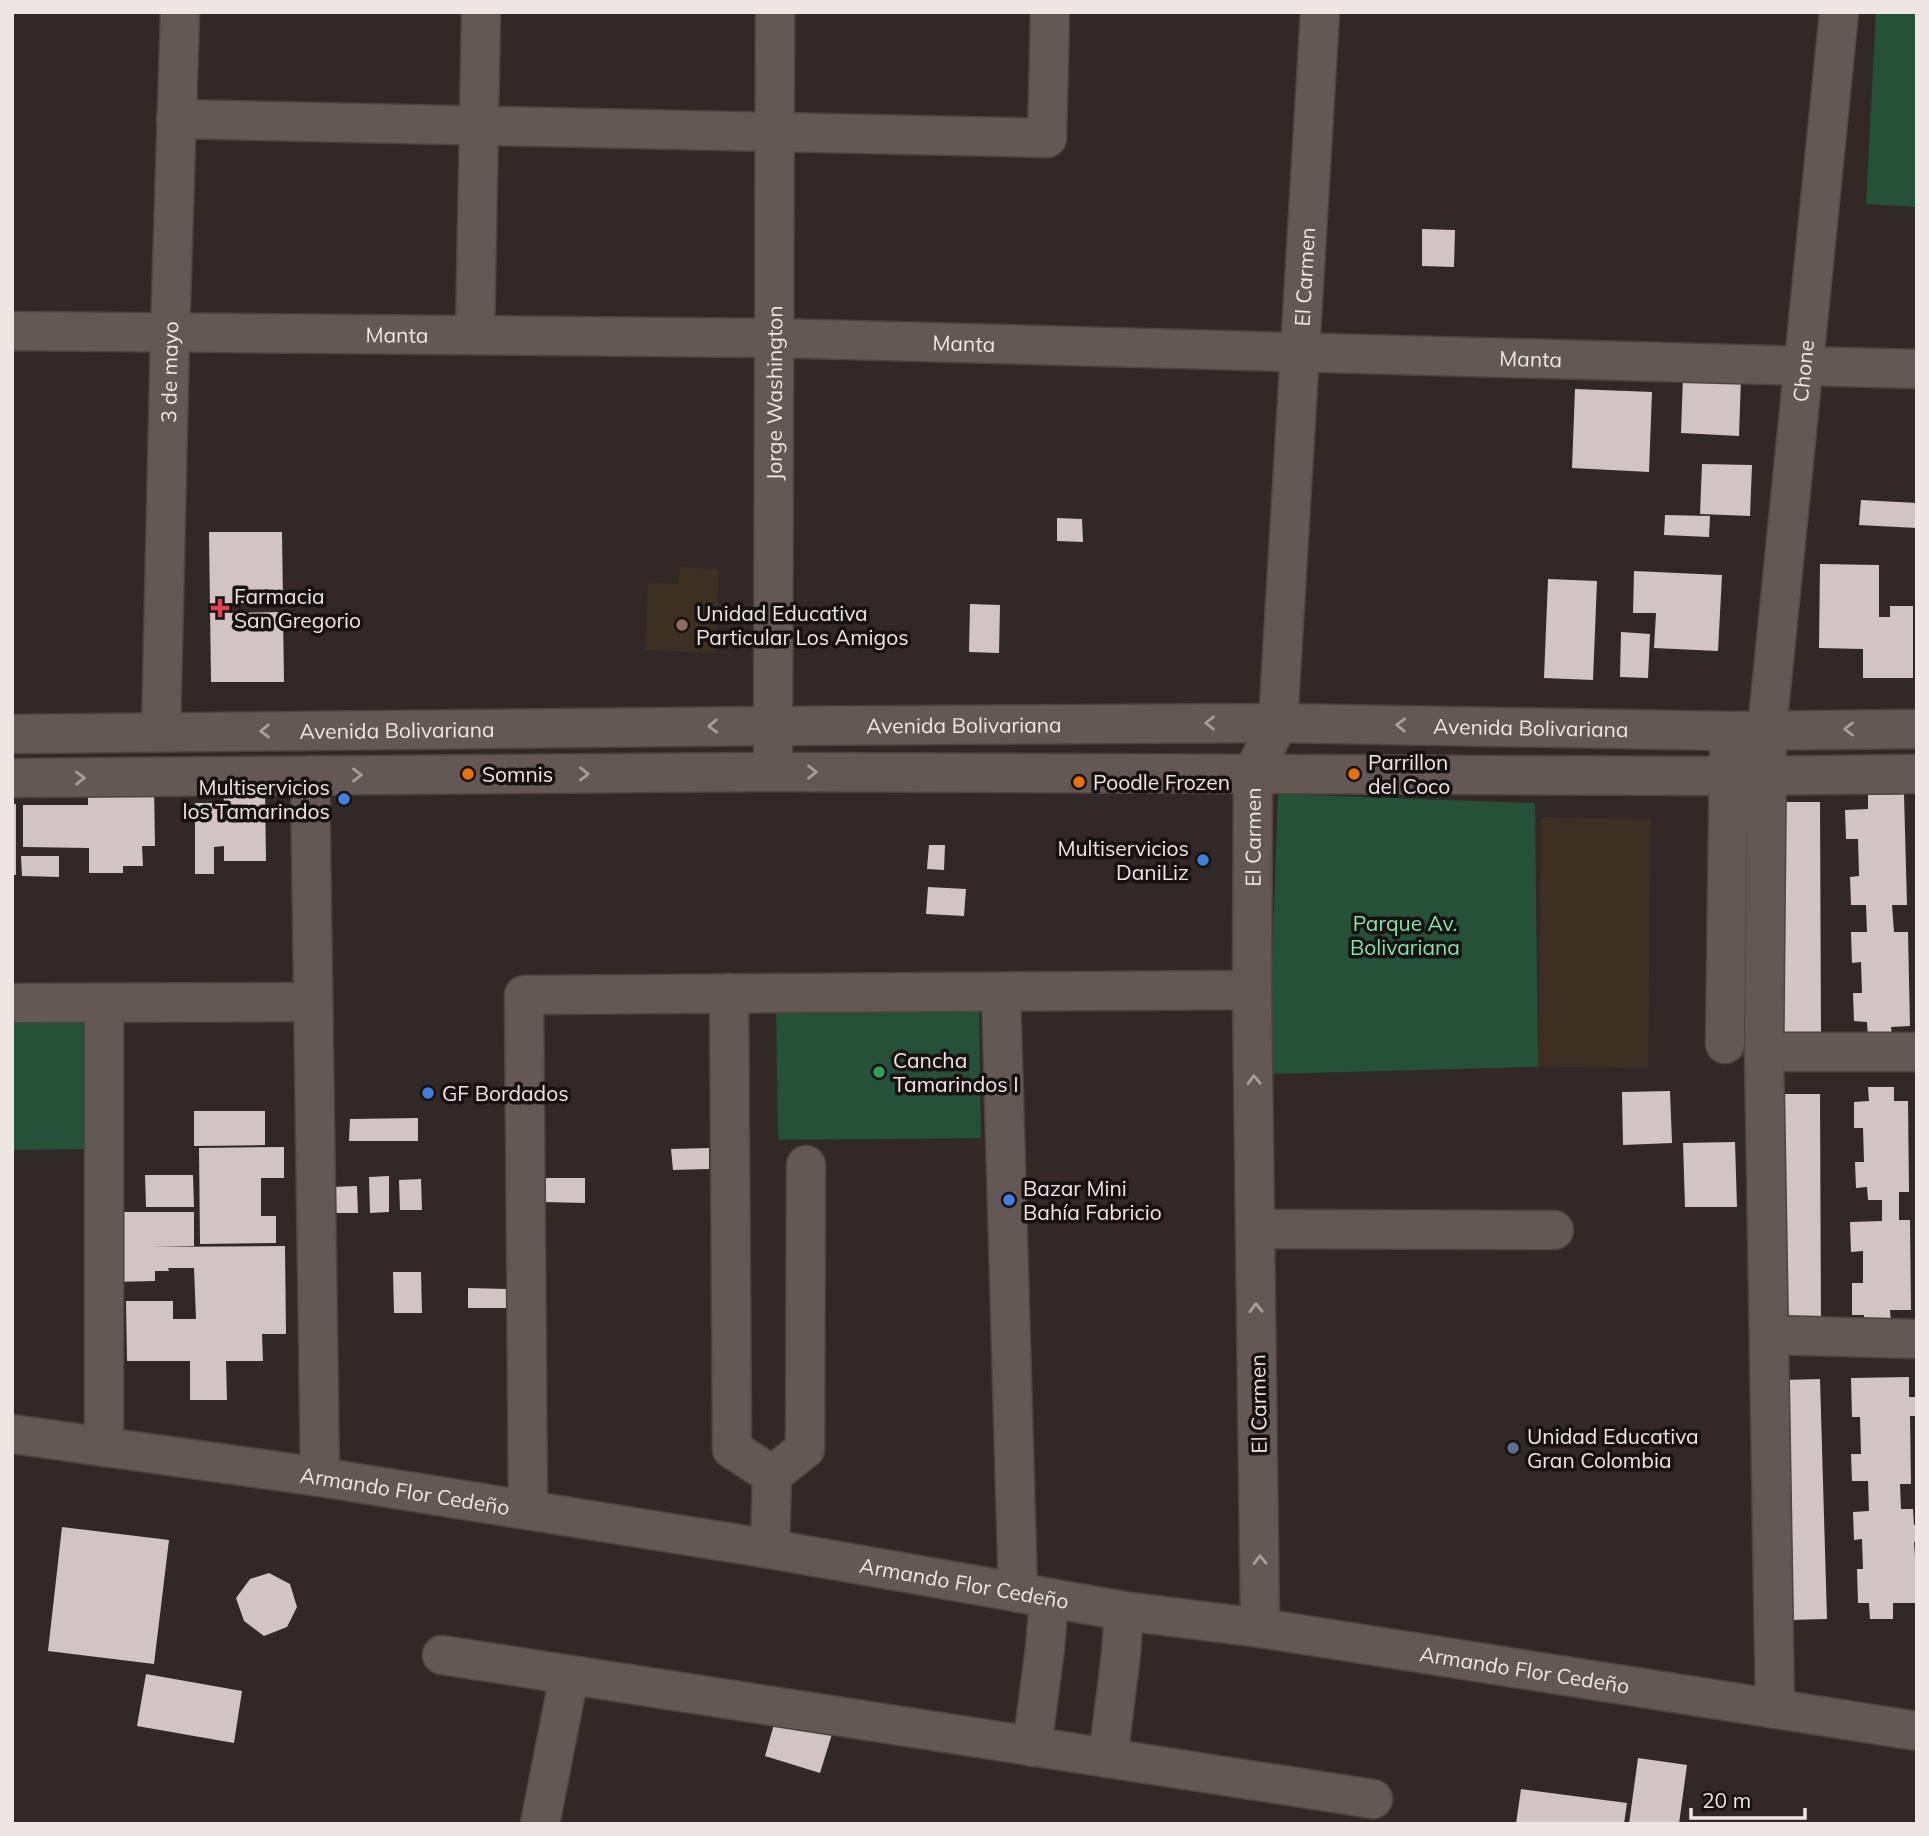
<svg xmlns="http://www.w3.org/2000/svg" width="1929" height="1836" viewBox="0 0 1929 1836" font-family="Mulish,sans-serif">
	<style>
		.education { fill: #3d3022 }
		.green { fill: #255138 }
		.building { fill: #d2c4c2 }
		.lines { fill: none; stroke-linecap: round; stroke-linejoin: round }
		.minor-casing { stroke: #4d4441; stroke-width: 41 }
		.minor { stroke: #635854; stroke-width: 38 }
		.oneway { stroke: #a89f9c }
		.health-dot { fill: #e0444e; stroke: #171211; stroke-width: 2.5 }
		.education-dot { fill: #8d6e63; stroke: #171211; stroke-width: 2.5 }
		.food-dot { fill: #e8710a; stroke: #171211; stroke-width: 2.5 }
		.shop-dot { fill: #3f7fe0; stroke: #171211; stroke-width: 2.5 }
		.leisure-dot { fill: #2e9e5b; stroke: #171211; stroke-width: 2.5 }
		.service-dot { fill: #5c6f8a; stroke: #171211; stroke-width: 2.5 }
		.labels { text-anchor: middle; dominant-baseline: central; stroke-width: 7; stroke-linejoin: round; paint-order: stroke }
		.street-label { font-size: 21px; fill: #ede6e3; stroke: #171211 }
		.poi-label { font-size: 21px; fill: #ede6e3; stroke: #171211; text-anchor: start }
		.park-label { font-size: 21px; fill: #7fe7ab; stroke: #171211 }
	</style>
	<rect width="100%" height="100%" fill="#322825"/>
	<path class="education" d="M 680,567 L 719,569 L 716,653 L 645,650 L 648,583 L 679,584 Z
		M 1541,817 L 1651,819 L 1648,1068 L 1538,1067 Z"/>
	<path class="green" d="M 1876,12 L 1917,12 L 1917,207 L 1866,204 Z
		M 1278,794 L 1535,803 L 1538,1067 L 1268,1074 Z
		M 979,1003 L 981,1138 L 778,1140 L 776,1005 Z
		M 12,1012 L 96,1012 L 97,1149 L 12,1150 Z"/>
	<path class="building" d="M 1422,229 L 1455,230 L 1454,267 L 1422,266 Z
		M 1683,375 L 1741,378 L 1739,436 L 1681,433 Z
		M 1575,389 L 1652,392 L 1649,472 L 1572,468 Z
		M 1702,464 L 1752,465 L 1750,516 L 1700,514 Z
		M 1861,500 L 1917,503 L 1917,528 L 1859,525 Z
		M 1665,515 L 1710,516 L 1709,537 L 1664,535 Z
		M 1057,518 L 1082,519 L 1083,542 L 1057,541 Z
		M 209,532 L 282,532 L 283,603 L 229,603 L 230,613 L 283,612 L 284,682 L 211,682 Z
		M 1820,564 L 1879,565 L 1879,617 L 1890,617 L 1890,606 L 1913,606 L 1913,678 L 1863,678 L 1863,649 L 1819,648 Z
		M 1634,571 L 1722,575 L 1718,651 L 1654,648 L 1656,613 L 1633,613 Z
		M 1548,579 L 1597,581 L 1593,680 L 1544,678 Z
		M 970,604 L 1000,605 L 999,653 L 969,652 Z
		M 1621,632 L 1650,634 L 1648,678 L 1620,677 Z
		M 88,785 L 154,785 L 155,846 L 142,846 L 143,866 L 123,866 L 123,873 L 89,873 L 89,848 L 23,847 L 23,805 L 88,805 Z
		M 223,790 L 265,790 L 266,861 L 224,861 L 224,846 L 214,847 L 214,874 L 195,874 L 195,803 L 224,803 Z
		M 1904,794 L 1907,905 L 1892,905 L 1894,932 L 1908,932 L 1910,1026 L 1891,1027 L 1892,1037 L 1868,1038 L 1867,1022 L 1854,1021 L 1853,993 L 1862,993 L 1861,962 L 1852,963 L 1851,932 L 1867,932 L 1866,905 L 1851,905 L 1850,877 L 1859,876 L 1858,839 L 1846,839 L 1845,810 L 1868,809 L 1868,795 Z
		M 1780,802 L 1820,802 L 1821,1037 L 1781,1037 Z
		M 12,804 L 16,804 L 16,875 L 12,875 Z
		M 929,845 L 945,845 L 944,870 L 927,869 Z
		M 21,856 L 59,856 L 59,877 L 22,876 Z
		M 928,887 L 966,889 L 964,916 L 926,914 Z
		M 1868,1087 L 1894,1087 L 1894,1101 L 1908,1101 L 1909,1192 L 1899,1192 L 1899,1220 L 1910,1220 L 1911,1310 L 1890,1310 L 1891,1325 L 1864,1326 L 1864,1315 L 1852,1315 L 1852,1283 L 1863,1283 L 1863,1251 L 1851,1252 L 1850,1222 L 1882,1221 L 1882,1200 L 1868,1200 L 1867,1187 L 1856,1188 L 1855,1162 L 1864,1162 L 1863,1128 L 1854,1128 L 1854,1102 L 1869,1101 Z
		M 1670,1091 L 1672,1143 L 1623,1145 L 1622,1092 Z
		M 1777,1094 L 1820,1094 L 1821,1327 L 1779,1327 Z
		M 194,1111 L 265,1111 L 265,1145 L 194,1146 Z
		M 418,1118 L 418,1141 L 349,1141 L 350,1119 Z
		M 1735,1142 L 1737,1207 L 1685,1207 L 1683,1143 Z
		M 284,1147 L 284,1178 L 261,1178 L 261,1216 L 276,1216 L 276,1243 L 200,1244 L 199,1148 Z
		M 709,1148 L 709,1169 L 673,1170 L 671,1149 Z
		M 145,1175 L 193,1175 L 194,1207 L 146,1207 Z
		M 389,1176 L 389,1212 L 370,1213 L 369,1177 Z
		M 543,1178 L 585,1178 L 585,1203 L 543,1202 Z
		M 421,1179 L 422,1210 L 400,1210 L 399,1180 Z
		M 357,1186 L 358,1213 L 333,1213 L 332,1187 Z
		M 99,1212 L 194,1212 L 194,1246 L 151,1247 L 285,1246 L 286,1334 L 262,1334 L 263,1361 L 226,1361 L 227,1400 L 190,1400 L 190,1361 L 127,1361 L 126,1301 L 173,1301 L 173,1319 L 196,1319 L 194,1268 L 168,1268 L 169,1271 L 155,1271 L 155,1281 L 112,1282 Z
		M 393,1272 L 421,1272 L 422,1313 L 394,1313 Z
		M 468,1288 L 507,1289 L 507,1308 L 468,1308 Z
		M 1909,1377 L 1909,1397 L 1917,1397 L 1917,1416 L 1910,1416 L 1911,1484 L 1900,1484 L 1901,1509 L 1913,1509 L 1914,1525 L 1917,1525 L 1917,1542 L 1914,1542 L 1915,1557 L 1917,1557 L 1915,1603 L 1893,1603 L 1893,1619 L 1870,1619 L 1869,1603 L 1858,1603 L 1857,1569 L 1863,1569 L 1862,1539 L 1854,1540 L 1853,1512 L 1869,1511 L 1868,1481 L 1852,1481 L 1851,1454 L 1861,1454 L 1860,1417 L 1852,1417 L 1851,1378 Z
		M 1820,1379 L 1827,1619 L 1789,1620 L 1782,1380 Z
		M 62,1527 L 169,1540 L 154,1664 L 48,1651 Z
		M 269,1573 L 290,1584 L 297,1607 L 287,1627 L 264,1636 L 244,1621 L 236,1598 L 250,1579 Z
		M 146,1674 L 242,1691 L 234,1743 L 137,1726 Z
		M 776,1717 L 832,1734 L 820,1773 L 765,1756 Z
		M 1638,1758 L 1687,1765 L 1679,1824 L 1629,1824 Z
		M 1521,1789 L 1627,1803 L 1624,1824 L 1516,1824 Z"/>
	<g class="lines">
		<defs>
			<g id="minor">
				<path d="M 176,119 L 1047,138 L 1050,12"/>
				<path id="s1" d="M 12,331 L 774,338 L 1917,369"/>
				<path d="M 475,335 L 481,12"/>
				<path id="s2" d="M 161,732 L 170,334 L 180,12"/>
				<path id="s3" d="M 12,734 L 773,726 L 1278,723 L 1729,731 L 1917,729"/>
				<path id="s4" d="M 773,753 L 775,12"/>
				<path d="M 310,775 L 320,1477"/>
				<path d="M 12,778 L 773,772 L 1728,776 L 1917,774"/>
				<path d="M 1001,992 L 1018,1593"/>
				<path d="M 729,993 L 732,1449 L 772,1475 L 770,1549"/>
				<path d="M 12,1003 L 313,1002"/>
				<path d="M 104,1003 L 104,1447"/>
				<path d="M 1725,1044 L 1729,751"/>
				<path d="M 1764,1052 L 1917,1052"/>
				<path d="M 1256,1229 L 1554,1230"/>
				<path d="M 1769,1335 L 1917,1339"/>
				<path id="s5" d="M 12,1434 L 320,1477 L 770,1549 L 1124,1611 L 1260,1628 L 1917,1731"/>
				<path d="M 772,1475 L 805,1449 L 806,1165"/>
				<path d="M 528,1510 L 524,995 L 1252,990"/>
				<path id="s6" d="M 1260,1628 L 1252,990 L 1253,773 L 1278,723 L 1320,12"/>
				<path d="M 442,1655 L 1373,1799"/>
				<path id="s7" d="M 1775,1709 L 1764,1052 L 1767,730 L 1839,12"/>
				<path d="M 1032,1747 L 1045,1648 L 1049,1599"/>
				<path d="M 1108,1758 L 1121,1654 L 1124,1611"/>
				<path d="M 540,1824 L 569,1676"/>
			</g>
		</defs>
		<use href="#minor" class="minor-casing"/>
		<use href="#minor" class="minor"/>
	</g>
	<defs><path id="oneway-chevron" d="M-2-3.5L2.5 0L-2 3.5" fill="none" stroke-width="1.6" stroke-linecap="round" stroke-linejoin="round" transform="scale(1.75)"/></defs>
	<g class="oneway">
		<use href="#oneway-chevron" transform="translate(1210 723) rotate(180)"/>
		<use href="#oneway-chevron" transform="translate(1401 725) rotate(-179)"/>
		<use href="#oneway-chevron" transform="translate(713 726) rotate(179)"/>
		<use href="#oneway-chevron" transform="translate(1849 729) rotate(180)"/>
		<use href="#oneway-chevron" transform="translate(265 731) rotate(179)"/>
		<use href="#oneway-chevron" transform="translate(812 772)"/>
		<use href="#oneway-chevron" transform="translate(584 774)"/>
		<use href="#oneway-chevron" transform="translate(357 775)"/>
		<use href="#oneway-chevron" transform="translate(80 778) rotate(-1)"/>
		<use href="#oneway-chevron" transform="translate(1254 1080) rotate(-91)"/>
		<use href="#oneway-chevron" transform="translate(1256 1308) rotate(-91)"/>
		<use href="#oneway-chevron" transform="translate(1260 1560) rotate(-91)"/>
	</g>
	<path class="health-dot" d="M216.5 597.5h7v7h7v7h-7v7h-7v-7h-7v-7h7z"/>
	<circle class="education-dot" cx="682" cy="625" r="7"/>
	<g class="food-dot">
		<circle cx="468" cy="774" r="7"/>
		<circle cx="1354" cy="774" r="7"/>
		<circle cx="1079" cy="782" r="7"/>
	</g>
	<g class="shop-dot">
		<circle cx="344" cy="799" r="7"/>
		<circle cx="1203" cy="860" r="7"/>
		<circle cx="428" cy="1093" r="7"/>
		<circle cx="1009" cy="1200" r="7"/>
	</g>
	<circle class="leisure-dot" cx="879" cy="1072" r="7"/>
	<circle class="service-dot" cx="1513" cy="1448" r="7"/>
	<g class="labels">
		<g class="street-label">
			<text stroke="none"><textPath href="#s6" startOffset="1358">El Carmen</textPath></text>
			<text stroke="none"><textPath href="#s1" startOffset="385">Manta</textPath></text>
			<text stroke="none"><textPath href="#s1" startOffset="952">Manta</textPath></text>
			<text stroke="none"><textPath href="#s1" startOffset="1519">Manta</textPath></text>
			<text stroke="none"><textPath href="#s7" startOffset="1340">Chone</textPath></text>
			<text stroke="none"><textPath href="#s2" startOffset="360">3 de mayo</textPath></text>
			<text stroke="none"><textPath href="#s4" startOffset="360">Jorge Washington</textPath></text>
			<text stroke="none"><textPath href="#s3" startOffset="952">Avenida Bolivariana</textPath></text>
			<text stroke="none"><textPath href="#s3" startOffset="1519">Avenida Bolivariana</textPath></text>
			<text stroke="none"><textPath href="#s3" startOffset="385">Avenida Bolivariana</textPath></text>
			<text stroke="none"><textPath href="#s6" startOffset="791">El Carmen</textPath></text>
			<text transform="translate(1258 1404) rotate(-91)">El Carmen</text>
			<text stroke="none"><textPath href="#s5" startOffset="397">Armando Flor Cedeño</textPath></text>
			<text stroke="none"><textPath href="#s5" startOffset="964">Armando Flor Cedeño</textPath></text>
			<text stroke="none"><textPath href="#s5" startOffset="1531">Armando Flor Cedeño</textPath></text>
		</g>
		<g class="poi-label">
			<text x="234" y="596">Farmacia<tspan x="234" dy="24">San Gregorio</tspan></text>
			<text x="696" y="613">Unidad Educativa<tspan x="696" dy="24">Particular Los Amigos</tspan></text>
			<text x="1368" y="762">Parrillon<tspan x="1368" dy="24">del Coco</tspan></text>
			<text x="482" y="774">Somnis</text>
			<text x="1093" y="782">Poodle Frozen</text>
			<text x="330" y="787" text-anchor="end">Multiservicios<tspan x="330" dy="24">los Tamarindos</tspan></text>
			<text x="1189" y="848" text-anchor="end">Multiservicios<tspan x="1189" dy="24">DaniLiz</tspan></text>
			<text x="893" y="1060">Cancha<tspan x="893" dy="24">Tamarindos I</tspan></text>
			<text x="442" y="1093">GF Bordados</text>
			<text x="1023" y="1188">Bazar Mini<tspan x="1023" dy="24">Bahía Fabricio</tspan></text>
			<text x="1527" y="1436">Unidad Educativa<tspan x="1527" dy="24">Gran Colombia</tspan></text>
		</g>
		<g class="park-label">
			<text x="1405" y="923">Parque Av.<tspan x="1405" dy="24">Bolivariana</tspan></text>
		</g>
	</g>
	<rect width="1929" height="1836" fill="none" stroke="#ede6e3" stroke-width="28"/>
	<path d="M1691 1808v10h114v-10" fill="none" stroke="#ede6e3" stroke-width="3.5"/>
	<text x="1702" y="1808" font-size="21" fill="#ede6e3" stroke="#171211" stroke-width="5" paint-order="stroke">20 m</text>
</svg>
